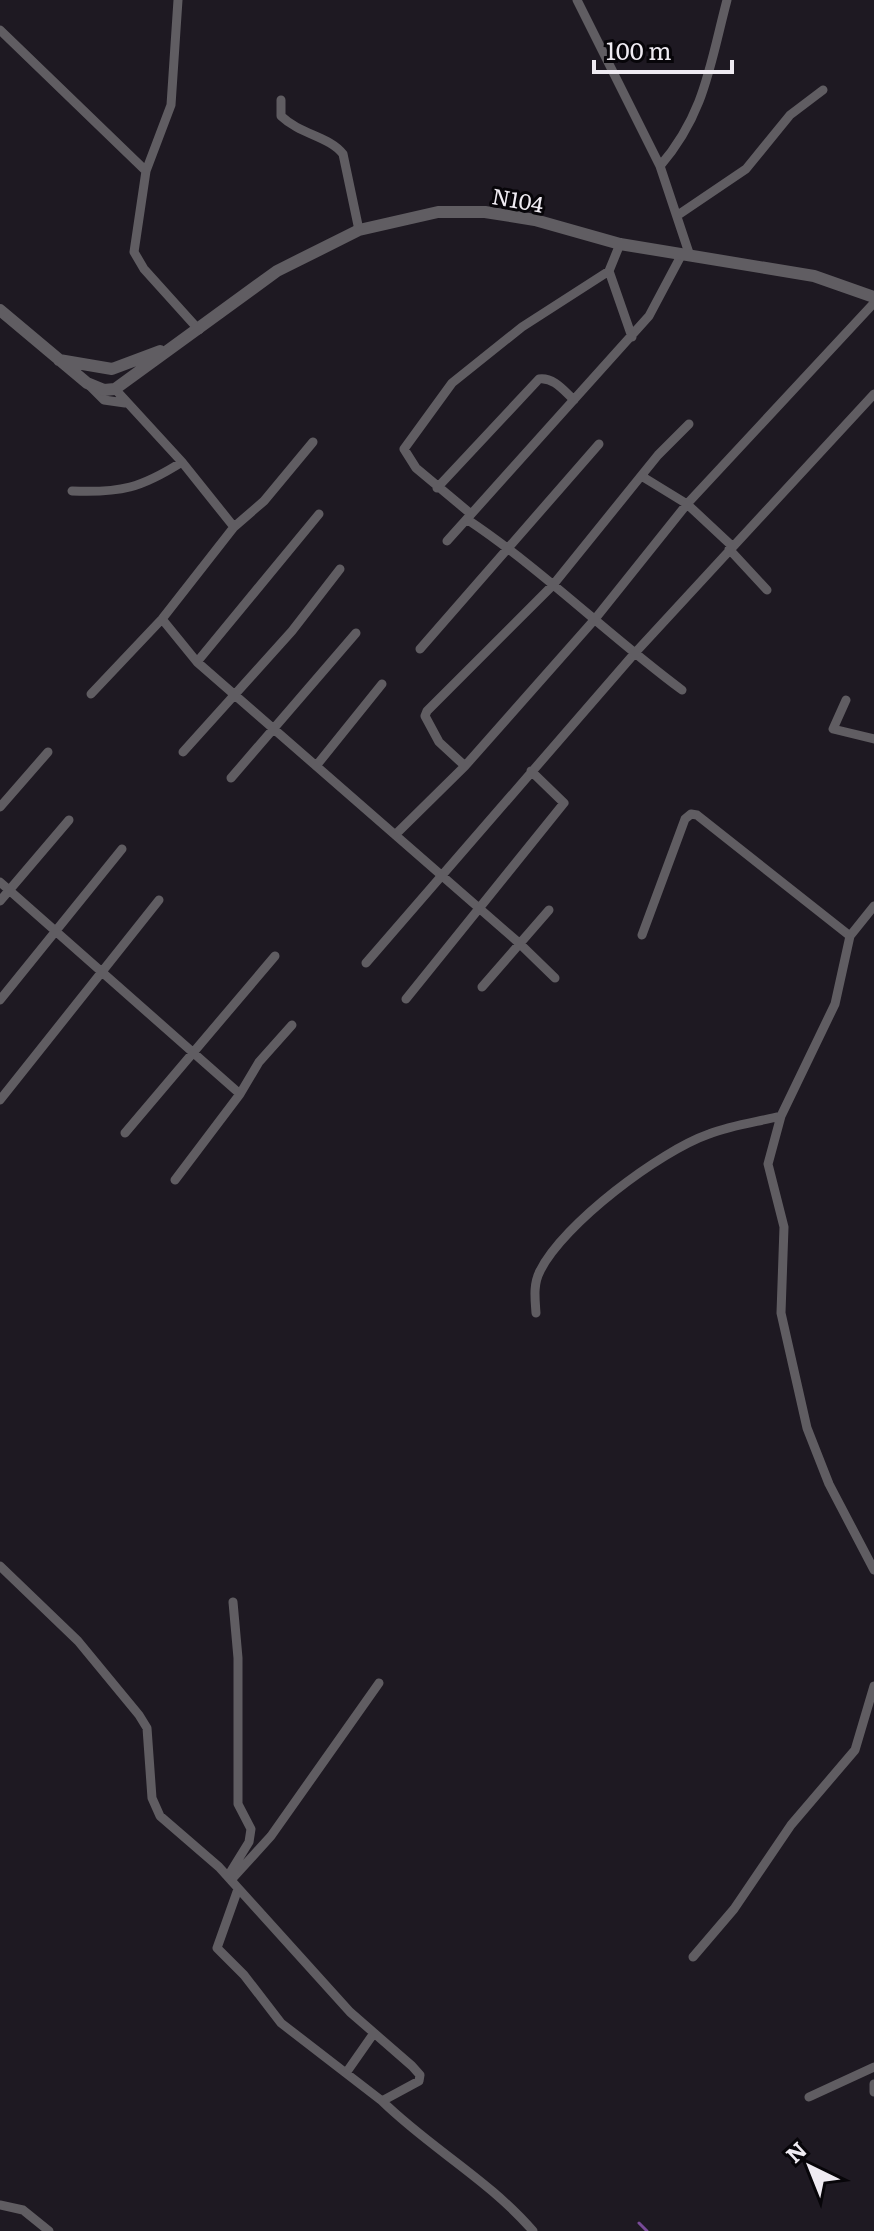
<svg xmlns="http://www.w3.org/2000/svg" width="874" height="2231" viewBox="0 0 874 2231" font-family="Literata,serif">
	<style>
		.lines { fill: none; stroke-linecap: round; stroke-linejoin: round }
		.stream { stroke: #784a98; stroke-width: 3 }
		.minor { stroke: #605d62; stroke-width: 9 }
		.tertiary { stroke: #605d62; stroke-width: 12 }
		.labels { text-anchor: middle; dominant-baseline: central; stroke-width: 6; stroke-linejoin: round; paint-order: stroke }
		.street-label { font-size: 22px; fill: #efebf2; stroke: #070509 }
	</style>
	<rect width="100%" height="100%" fill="#1e1922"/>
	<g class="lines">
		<path class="stream" d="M 639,2223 L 647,2231"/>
		<path class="minor" d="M 178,0 L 171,105 L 146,171 L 134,252 L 144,269 L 199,330
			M 577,0 L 660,166 L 690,256
			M 0,30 L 146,171
			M 281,100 L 281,116 C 301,135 329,136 343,154 L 359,230
			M 660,166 C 705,114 710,64 727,0
			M 678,215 L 746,169 L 790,115 L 823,90
			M 609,271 L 632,337
			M 90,386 L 104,400 L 125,403
			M 115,389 L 182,462 L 234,527
			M 643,477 L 687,504 L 732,546
			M 437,488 L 539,379 C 554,377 564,391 574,400
			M 72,491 C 121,493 141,488 182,462
			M 471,514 L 416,468 L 404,449 L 452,383 L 522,327 L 609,271 L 620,244
			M 468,520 C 544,571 609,636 682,690
			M 447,541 L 649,316 L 682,254
			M 729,549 L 767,590
			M 162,619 L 197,662 L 519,943 L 555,978
			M 420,649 L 599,444
			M 197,662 L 319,514
			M 91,694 L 162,619 L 234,527 L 264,501 L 313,442
			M 846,700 L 833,729 L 874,739
			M 183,752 L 292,631 L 340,569
			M 316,766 L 382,684
			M 465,766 L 439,742 L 425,716 L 427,711 L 553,585 L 658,455 L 689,424
			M 231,778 L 356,633
			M 0,807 L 48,752
			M 396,834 L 465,766 L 595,619 L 687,504 L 874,303
			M 0,882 L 240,1094 L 175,1180
			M 0,901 L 69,820
			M 642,935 L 685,819 L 691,814 L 697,815 L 850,936
			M 366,963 L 634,654 L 874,394
			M 482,987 L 549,910
			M 406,999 L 564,803 L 531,771
			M 0,1000 L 122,849
			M 240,1094 L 259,1062 L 292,1025
			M 0,1100 L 159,900
			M 781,1116 L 768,1164 L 784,1227 L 781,1313 L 807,1428 L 829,1484 L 874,1570
			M 125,1133 L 275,956
			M 536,1313 C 535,1299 533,1284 540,1271 C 563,1224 660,1151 709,1134 C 732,1125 757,1122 781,1116 L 835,1004 L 850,936 L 874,906
			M 0,1566 L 78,1641 L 139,1715 L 147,1728 L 152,1798 L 160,1816 L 219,1867 L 350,2012 L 412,2066 L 420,2075 L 419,2081 L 382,2101 L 281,2023 L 244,1975 L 217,1948 L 238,1889
			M 228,1876 L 249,1842 L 251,1829 L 238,1804 L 238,1658 L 233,1602
			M 231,1880 L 271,1836 L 379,1683
			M 693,1957 L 734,1909 L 791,1825 L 855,1750 L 874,1686
			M 346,2073 L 374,2033
			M 874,2084 L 874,2092
			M 809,2097 L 874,2067
			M 382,2101 C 430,2148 489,2180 533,2231
			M 0,2205 L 23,2210 L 49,2231"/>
		<path class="tertiary" d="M 0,310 L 87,383 L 104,390 L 115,389 L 277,271 L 359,230 L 438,212 L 485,212 L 535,220 L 620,244 L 814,276 L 874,297
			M 59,360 L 112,369 L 160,351"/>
	</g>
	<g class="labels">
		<g class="street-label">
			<text transform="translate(518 199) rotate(10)">N104</text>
		</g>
	</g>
	<g transform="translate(810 2167) rotate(317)" stroke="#070509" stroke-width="6" paint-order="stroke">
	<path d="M0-6L14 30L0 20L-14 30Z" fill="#efebf2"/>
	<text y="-12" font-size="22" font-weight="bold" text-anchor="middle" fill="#efebf2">N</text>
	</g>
	<path d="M594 60v12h138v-12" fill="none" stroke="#efebf2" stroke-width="4"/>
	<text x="606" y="60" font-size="24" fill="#efebf2" stroke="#070509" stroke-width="6" paint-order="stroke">100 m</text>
</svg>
